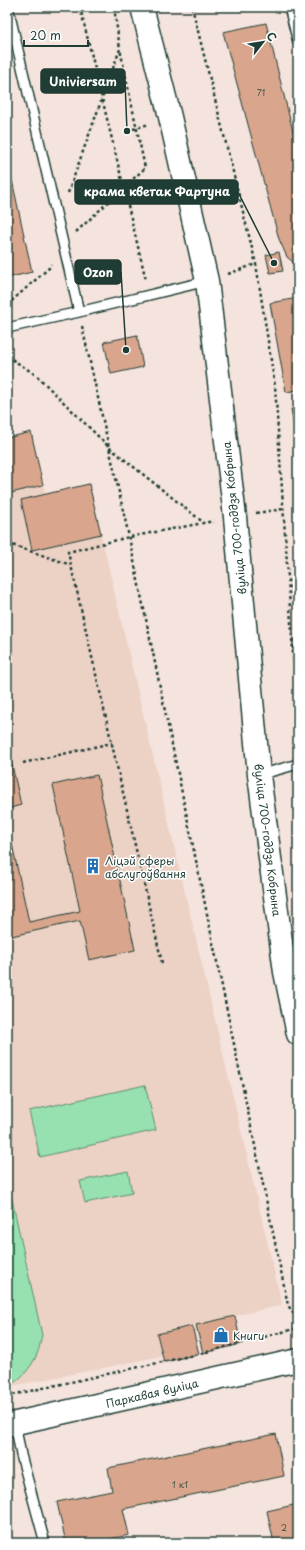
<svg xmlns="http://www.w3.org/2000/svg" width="305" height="1550" viewBox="0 0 305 1550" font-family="'Playpen Sans',sans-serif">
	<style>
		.built { fill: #ecd1c5 }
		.green { fill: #97e1b0; stroke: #5b8f72 }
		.building { fill: #d9a68d; stroke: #1f3d34 }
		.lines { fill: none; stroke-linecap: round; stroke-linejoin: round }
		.service-casing { stroke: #1f3d34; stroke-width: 12 }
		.tertiary-casing { stroke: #1f3d34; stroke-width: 25 }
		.path { stroke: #1f3d34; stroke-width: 2.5; stroke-dasharray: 3 3; stroke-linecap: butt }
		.service { stroke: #fff; stroke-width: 9 }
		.tertiary { stroke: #fff; stroke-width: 22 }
		.labels { text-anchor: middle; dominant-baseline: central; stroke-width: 3; stroke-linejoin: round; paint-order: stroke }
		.number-label { font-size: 9px; fill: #4e574a }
		.street-label { font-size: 11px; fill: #1f3d34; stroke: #fff }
		.poi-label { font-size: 11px; fill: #1f3d34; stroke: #fff; text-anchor: start }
		.leader { fill: none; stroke: #1f3d34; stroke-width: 1.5 }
		.callout-dot { fill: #1f3d34; stroke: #fff; stroke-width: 1.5 }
		.callout { fill: #1f3d34; stroke: #1f3d34; stroke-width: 1.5 }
		.callout-label { font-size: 12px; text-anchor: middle; font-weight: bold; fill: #fff }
	</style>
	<rect width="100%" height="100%" fill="#f4e4dd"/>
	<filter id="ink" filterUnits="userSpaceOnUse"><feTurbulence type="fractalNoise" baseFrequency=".025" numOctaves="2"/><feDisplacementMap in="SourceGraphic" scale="8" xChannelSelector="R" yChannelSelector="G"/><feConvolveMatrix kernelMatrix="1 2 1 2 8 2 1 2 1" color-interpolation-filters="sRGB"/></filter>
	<g filter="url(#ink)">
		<path class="built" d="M 89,484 L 282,1305 L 157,1334 L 162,1356 L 7,1387 L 7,494 L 43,485 L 46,494 Z"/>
		<path class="green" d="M 145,1085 L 156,1130 L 40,1157 L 29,1111 Z
			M 128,1171 L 132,1193 L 85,1203 L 80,1181 Z
			M 7,1177 L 42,1335 C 40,1341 40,1348 37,1354 C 32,1367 20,1381 7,1386 Z"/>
		<path class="building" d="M 266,23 L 298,152 L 298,266 L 287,257 L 279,239 L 223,32 Z
			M 7,157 L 32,272 L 7,278 Z
			M 279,252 L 283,271 L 270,273 L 266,255 Z
			M 298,298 L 298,390 L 286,392 L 270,303 Z
			M 137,335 L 143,367 L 111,374 L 104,342 Z
			M 298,408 L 298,449 L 291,409 Z
			M 31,432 L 43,485 L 7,494 L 7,438 Z
			M 89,484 L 101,534 L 32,550 L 21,500 Z
			M 7,743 L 21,805 L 7,809 Z
			M 97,775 L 135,950 L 89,960 L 80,921 L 7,937 L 7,928 L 10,927 L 7,911 L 7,821 L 29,922 L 80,911 L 53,785 Z
			M 235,1316 L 241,1344 L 203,1353 L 196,1325 Z
			M 192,1326 L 199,1354 L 164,1362 L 157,1334 Z
			M 276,1434 L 284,1476 L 123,1509 L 129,1535 L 90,1543 L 66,1543 L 57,1502 L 112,1491 L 108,1468 Z
			M 298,1504 L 298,1543 L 274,1543 L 267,1511 Z"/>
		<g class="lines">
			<defs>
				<path id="service" d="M 8,7 L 79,312
					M 289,7 L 298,42
					M 7,328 L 79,312 L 207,281
					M 259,775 L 298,764
					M 15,1423 L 21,1455 L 45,1543"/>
				<path id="tertiary" d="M 142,7 L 170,117 L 207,281 L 235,517 L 259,775 L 285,972 L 298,1034
					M 7,1425 L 298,1360"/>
			</defs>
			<use href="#service" class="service-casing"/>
			<use href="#tertiary" class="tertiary-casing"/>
			<path class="path" d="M 80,7 L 146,280
				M 192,7 L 256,264 L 275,386 L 298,726
				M 127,131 L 149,124
				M 68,193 L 120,49 L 114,7
				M 76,232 L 145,168 L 120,49
				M 228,274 L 256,264
				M 7,305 L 49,268 L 51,264
				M 82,326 L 129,537 L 288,1305 L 298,1321
				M 7,356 L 36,375 L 110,448 L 204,523
				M 256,513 L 283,509
				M 7,546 L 12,545 L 71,565
				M 23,763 L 112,743
				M 162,963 L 68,552 L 129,537 L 214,521
				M 7,1396 L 203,1353 L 298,1328"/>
			<use href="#service" class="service"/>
			<use href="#tertiary" class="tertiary"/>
		</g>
	</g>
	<defs>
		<symbol id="building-bare" viewBox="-9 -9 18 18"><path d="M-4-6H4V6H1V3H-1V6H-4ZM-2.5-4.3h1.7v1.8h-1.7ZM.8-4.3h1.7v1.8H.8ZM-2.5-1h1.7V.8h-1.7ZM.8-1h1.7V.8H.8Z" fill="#1f6fb2" stroke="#fff" stroke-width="2.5" paint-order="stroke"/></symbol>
		<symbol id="shop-bare" viewBox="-9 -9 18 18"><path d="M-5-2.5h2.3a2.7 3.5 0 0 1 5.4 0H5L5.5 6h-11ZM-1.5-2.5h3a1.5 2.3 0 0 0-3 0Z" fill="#1f6fb2" stroke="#fff" stroke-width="2.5" paint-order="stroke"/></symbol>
	</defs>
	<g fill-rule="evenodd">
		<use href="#building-bare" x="82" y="855" width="22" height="22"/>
		<use href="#shop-bare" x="210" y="1324" width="22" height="22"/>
	</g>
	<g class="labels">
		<g class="number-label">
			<text x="261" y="92">71</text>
			<text x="180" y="1484">1 к1</text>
			<text x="284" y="1527">2</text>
		</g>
		<g class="street-label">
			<text transform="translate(234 518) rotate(-96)">вуліца 700-годдзя Кобрына</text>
			<text transform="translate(268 840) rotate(83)">вуліца 700-годдзя Кобрына</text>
			<text transform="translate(152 1393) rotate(-13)">Паркавая вуліца</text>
		</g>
		<g class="poi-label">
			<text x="105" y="860">Ліцэй сферы<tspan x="105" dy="13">абслугоўвання</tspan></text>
			<text x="233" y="1335">Книги</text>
		</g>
	</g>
	<path class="leader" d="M127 131L125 81M274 263L238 192M126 350L121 272"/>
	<g class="callout-dot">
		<circle cx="127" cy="131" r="4"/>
		<circle cx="274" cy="263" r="4"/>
		<circle cx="126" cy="350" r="4"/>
	</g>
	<g class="callout">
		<rect x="41" y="69" width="84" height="24" rx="4"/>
		<rect x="75" y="180" width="163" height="24" rx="4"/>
		<rect x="75" y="260" width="46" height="24" rx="4"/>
	</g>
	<g class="callout-label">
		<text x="83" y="86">Univiersam</text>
		<text x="157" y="196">крама кветак Фартуна</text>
		<text x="98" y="277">Ozon</text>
	</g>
	<rect width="305" height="1550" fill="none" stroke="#fff" stroke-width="24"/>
	<rect x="12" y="12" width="281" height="1526" fill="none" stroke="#1f3d34" stroke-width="1.5" filter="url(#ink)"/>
	<g transform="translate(263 42) rotate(59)" stroke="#ffffff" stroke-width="3" paint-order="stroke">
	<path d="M0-3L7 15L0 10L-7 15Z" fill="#1f3d34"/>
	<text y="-6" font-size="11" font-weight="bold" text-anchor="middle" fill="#1f3d34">С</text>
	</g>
	<path d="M24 40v6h64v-6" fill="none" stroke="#1f3d34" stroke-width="2"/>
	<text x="30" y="40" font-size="12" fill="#1f3d34" stroke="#ffffff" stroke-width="3" paint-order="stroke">20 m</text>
</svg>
